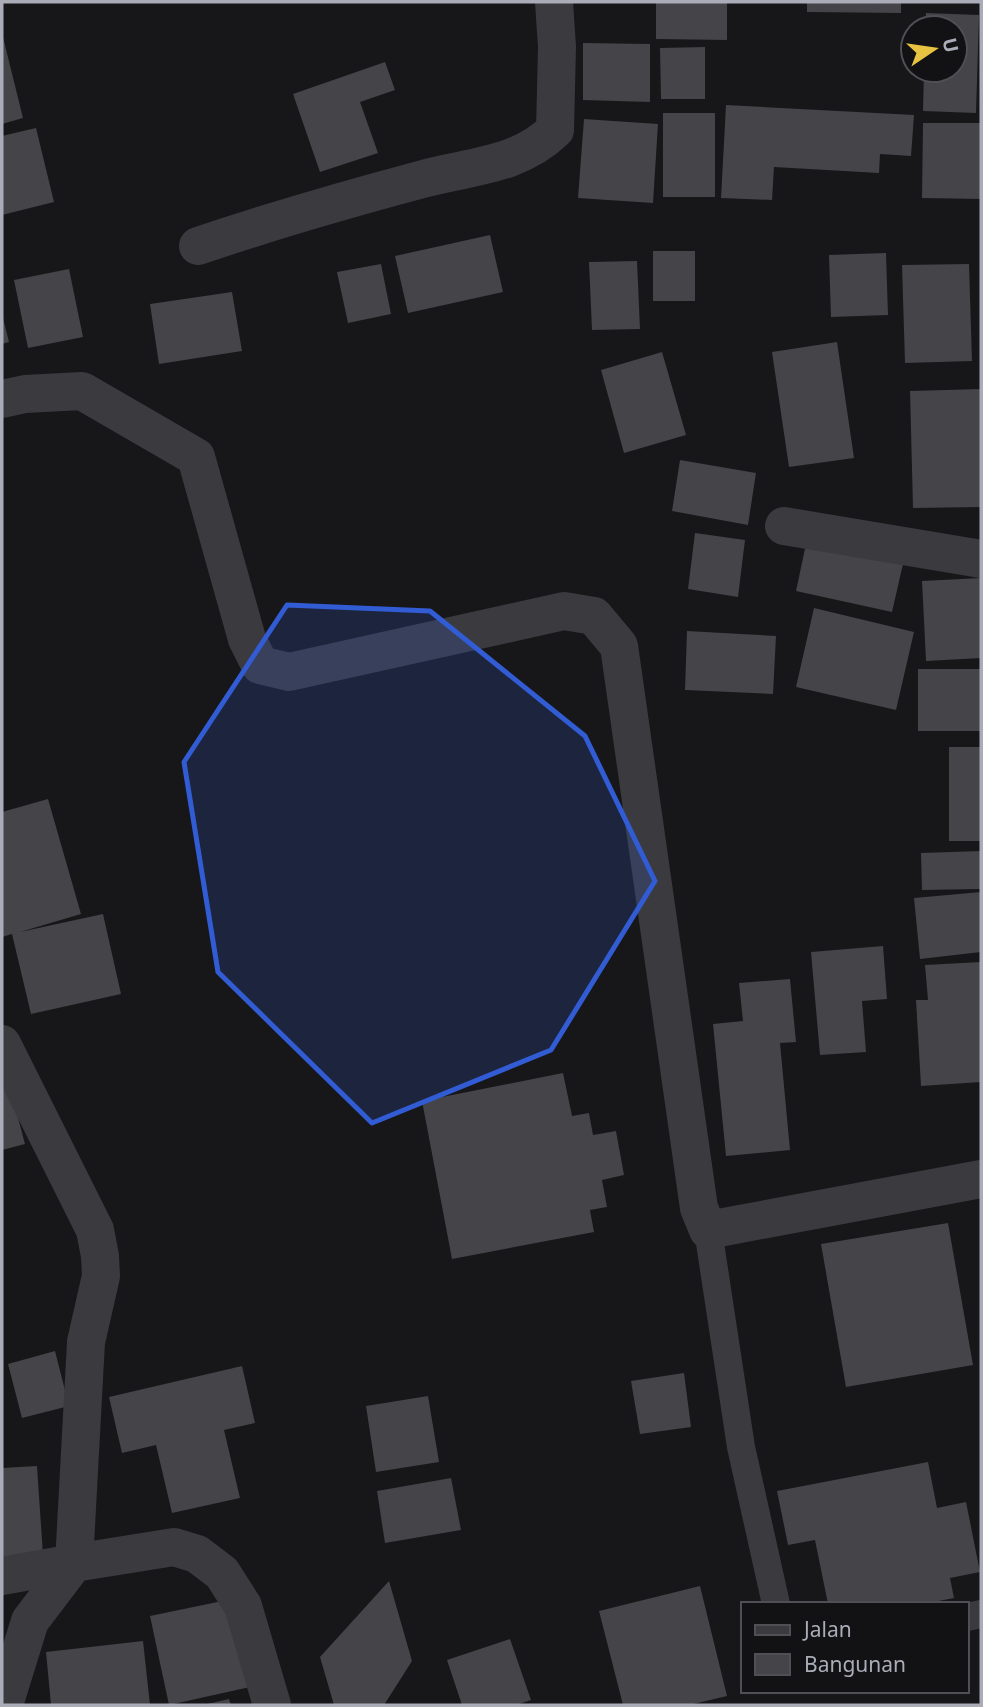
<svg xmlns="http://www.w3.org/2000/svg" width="983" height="1707" viewBox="0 0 983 1707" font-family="'Noto Sans',sans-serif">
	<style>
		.building { fill: #444449 }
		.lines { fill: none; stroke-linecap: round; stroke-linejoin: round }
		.lane { stroke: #3a3a3f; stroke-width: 28 }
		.street { stroke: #3a3a3f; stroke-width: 38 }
		.marked { fill: #325cd3; fill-opacity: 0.2; stroke: #325cd3; stroke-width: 5; stroke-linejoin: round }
	</style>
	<rect width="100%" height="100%" fill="#171719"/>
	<path class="building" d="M 656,2 L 727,2 L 727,40 L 656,39 Z
		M 807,2 L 901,2 L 901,13 L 807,12 Z
		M 926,13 L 979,15 L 976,113 L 923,111 L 924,70 L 955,70 L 955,28 L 925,28 Z
		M 2,33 L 23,118 L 2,124 Z
		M 583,43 L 650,44 L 650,102 L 583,100 Z
		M 705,47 L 705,99 L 661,99 L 660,48 Z
		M 385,62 L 395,90 L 360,102 L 378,153 L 320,172 L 293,94 Z
		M 726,105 L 914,115 L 911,156 L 880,154 L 879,173 L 774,167 L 772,200 L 721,198 Z
		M 663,113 L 715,113 L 715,197 L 663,197 Z
		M 584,119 L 658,124 L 653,203 L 578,198 Z
		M 923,123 L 981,123 L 981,199 L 922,198 Z
		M 36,128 L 54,202 L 2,215 L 2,136 Z
		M 490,235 L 503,292 L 408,313 L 395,256 Z
		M 653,251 L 695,251 L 695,301 L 653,301 Z
		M 886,253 L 888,315 L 831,317 L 829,255 Z
		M 637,261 L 640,329 L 592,330 L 589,262 Z
		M 381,264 L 391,314 L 348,323 L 337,272 Z
		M 969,264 L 972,361 L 905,363 L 902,265 Z
		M 69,269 L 83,337 L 28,348 L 14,280 Z
		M 232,292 L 242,351 L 159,364 L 150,304 Z
		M 2,314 L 9,342 L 2,344 Z
		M 837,342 L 854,458 L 789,467 L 772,352 Z
		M 662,352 L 686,435 L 624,453 L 601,370 Z
		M 981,389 L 981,507 L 913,508 L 910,391 Z
		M 680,460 L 756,473 L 748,525 L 672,511 Z
		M 695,533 L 745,540 L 738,597 L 688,589 Z
		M 806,544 L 903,564 L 892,612 L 796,591 Z
		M 981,578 L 981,658 L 926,661 L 922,581 Z
		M 814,608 L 914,632 L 896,710 L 796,687 Z
		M 687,631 L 776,636 L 773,694 L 685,690 Z
		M 918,669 L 981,669 L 981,731 L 918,731 Z
		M 949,747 L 981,747 L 981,841 L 949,841 Z
		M 48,799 L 81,914 L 20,932 L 103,914 L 121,994 L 31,1014 L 12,934 L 2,937 L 2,812 Z
		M 981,851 L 981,889 L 922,890 L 921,853 Z
		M 981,892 L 981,952 L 920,959 L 914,898 Z
		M 883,946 L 887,999 L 862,1001 L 866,1052 L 820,1055 L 811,952 Z
		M 981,962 L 981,1082 L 921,1086 L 916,1000 L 928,1000 L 925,965 Z
		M 790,979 L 796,1042 L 780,1043 L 790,1150 L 726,1156 L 713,1024 L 743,1021 L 739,983 Z
		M 4,1065 L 25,1144 L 2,1150 L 2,1066 Z
		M 563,1073 L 572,1116 L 589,1113 L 593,1135 L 616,1131 L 624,1175 L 602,1180 L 607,1207 L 590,1210 L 594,1232 L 452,1259 L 422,1101 Z
		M 948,1223 L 973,1365 L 846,1387 L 821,1244 Z
		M 55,1351 L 69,1406 L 22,1418 L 8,1364 Z
		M 242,1366 L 255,1423 L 224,1430 L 240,1498 L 172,1513 L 156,1445 L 122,1453 L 109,1397 Z
		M 684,1373 L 691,1427 L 640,1434 L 631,1381 Z
		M 428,1396 L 439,1462 L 376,1472 L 366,1406 Z
		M 928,1462 L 937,1508 L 966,1502 L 980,1572 L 950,1578 L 954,1598 L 923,1604 L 828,1604 L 815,1540 L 788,1545 L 777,1491 Z
		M 37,1466 L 43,1555 L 2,1557 L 2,1468 Z
		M 451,1478 L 461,1530 L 385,1543 L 377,1491 Z
		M 389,1581 L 412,1661 L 384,1705 L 334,1705 L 320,1657 Z
		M 700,1586 L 727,1696 L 689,1705 L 623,1705 L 599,1611 Z
		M 232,1599 L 250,1687 L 169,1705 L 150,1616 Z
		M 510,1639 L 531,1700 L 516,1705 L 462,1705 L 447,1660 Z
		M 143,1641 L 150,1705 L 51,1705 L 46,1652 Z
		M 229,1699 L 231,1705 L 207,1705 L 207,1704 Z"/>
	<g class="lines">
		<path class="lane" d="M 708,1230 L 741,1447 L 776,1604
			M 967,1617 L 981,1614"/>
		<path class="street" d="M 198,246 C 272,221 348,199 423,179 C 471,166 518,166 555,130 L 557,47 L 554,2
			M 2,399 L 25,394 L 82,391 L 196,457 L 247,639 L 260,665 L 289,672 L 564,611 L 594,616 L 619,646 L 699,1208 L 708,1230 L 981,1179
			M 784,526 L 981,559
			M 2,1044 L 95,1230 L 100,1256 L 101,1276 L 86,1342 L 74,1563 L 2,1576
			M 4,1705 L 30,1621 L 74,1563 L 174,1547 L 197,1554 L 222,1573 L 243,1606 L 272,1705"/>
	</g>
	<path class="marked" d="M 287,605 L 430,611 L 585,736 L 655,881 L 551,1050 L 372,1123 L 218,972 L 184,762 Z"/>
	<rect width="983" height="1707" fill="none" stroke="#aaacb8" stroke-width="7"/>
	<rect x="741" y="1602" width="228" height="91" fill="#121214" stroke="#4f5056" stroke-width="2"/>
	<rect x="755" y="1625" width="35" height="10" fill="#3a3a3f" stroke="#4f5056" stroke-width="2"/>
	<text x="804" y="1637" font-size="21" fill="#aaacb8">Jalan</text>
	<rect x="755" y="1654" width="35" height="21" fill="#444449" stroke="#4f5056" stroke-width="2"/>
	<text x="804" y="1672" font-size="21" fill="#aaacb8">Bangunan</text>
	<g transform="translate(934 49) rotate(77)"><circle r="33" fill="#121214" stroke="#4f5056" stroke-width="2"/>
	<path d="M0-5L12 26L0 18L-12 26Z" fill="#e7c341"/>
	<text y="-10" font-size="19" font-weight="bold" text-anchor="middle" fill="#aaacb8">U</text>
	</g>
</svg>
